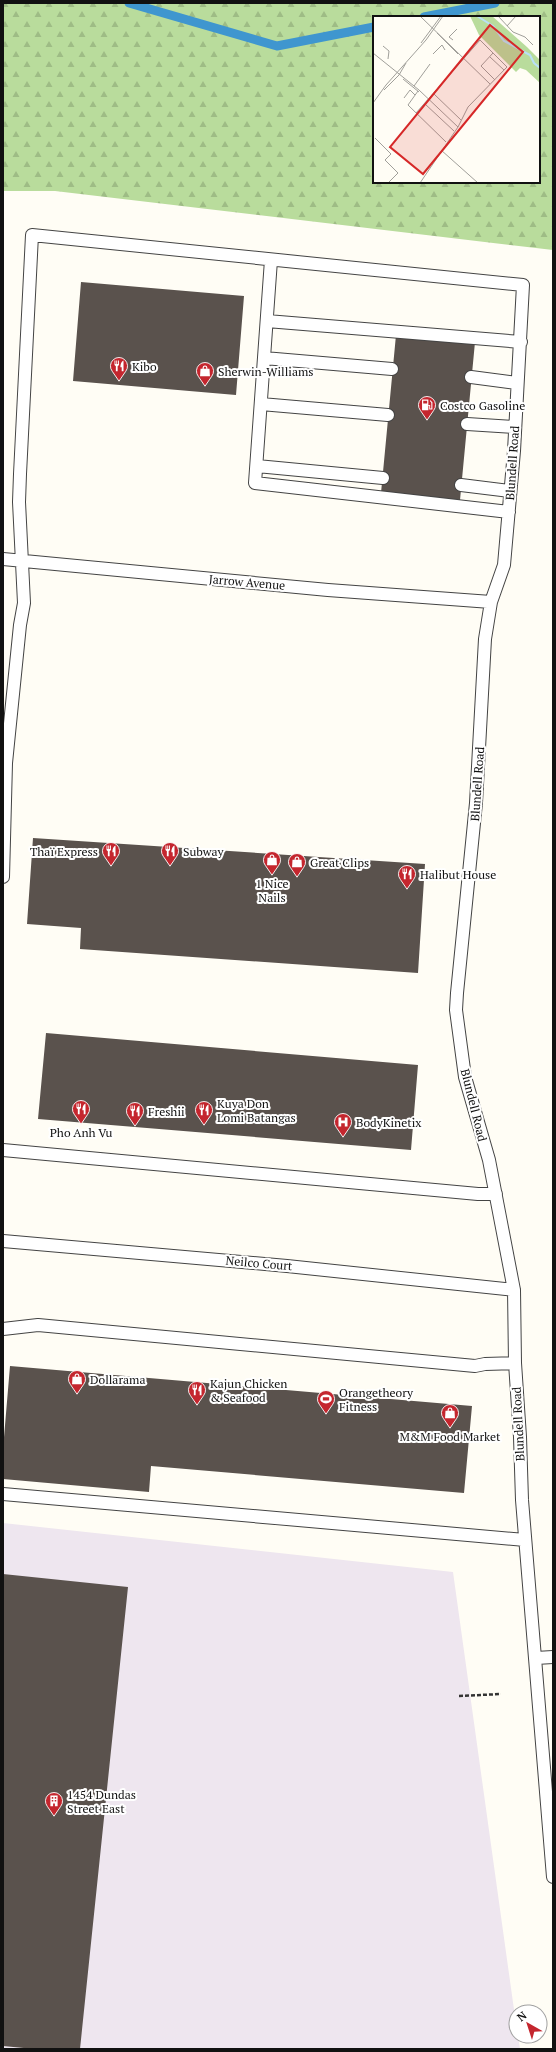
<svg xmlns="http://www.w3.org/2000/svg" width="556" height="2052" viewBox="0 0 556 2052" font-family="'PT Serif',serif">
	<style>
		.industrial { fill: #eee6ef }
		.forest { fill: url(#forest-firs); fill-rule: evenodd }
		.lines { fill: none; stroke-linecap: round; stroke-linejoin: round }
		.stream { stroke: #3f96cf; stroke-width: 9 }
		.building { fill: #5a524d }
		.lane-casing { stroke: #444; stroke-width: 14 }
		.path { stroke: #333; stroke-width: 2.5; stroke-dasharray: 4 2; stroke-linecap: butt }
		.lane { stroke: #fff; stroke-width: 12 }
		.labels { text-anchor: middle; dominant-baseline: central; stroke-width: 4; stroke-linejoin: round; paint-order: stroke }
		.poi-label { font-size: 12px; fill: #111; stroke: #fff; text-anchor: start }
		.street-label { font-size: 12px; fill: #111; stroke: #fff }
		.inset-river { fill: none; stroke: #b9e0f7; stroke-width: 2 }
		.inset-road { fill: none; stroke: #a09f9a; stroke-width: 1 }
		.view { fill: #d62828; fill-opacity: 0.15; stroke: #d62828; stroke-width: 2 }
		.inset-edge { fill: none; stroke: #111; stroke-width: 2 }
	</style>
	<defs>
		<pattern id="forest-firs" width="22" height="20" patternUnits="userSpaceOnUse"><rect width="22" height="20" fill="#b9dc9c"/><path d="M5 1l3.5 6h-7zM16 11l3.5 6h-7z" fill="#9ebc85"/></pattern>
	</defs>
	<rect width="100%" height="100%" fill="#fffdf5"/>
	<path class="industrial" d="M 3,1523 L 453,1572 L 516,2024 L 516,2036 L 518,2036 L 520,2049 L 3,2049 Z"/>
	<path class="forest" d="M 3,3 L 553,3 L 553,250 L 55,191 L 3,191 ZM 374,17 L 539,17 L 539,182 L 374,182 Z"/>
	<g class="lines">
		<path class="stream" d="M 129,3 L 277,46 L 374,27
			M 424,17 L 495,3"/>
	</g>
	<path class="building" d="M 81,282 L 244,296 L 236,395 L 73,381 Z
		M 396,335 L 475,342 L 460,500 L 381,493 Z
		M 33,838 L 425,864 L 418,973 L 80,949 L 81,928 L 27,924 Z
		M 46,1033 L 418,1065 L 411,1150 L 38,1119 Z
		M 10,1366 L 472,1406 L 464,1493 L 151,1466 L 149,1492 L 3,1479 L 3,1449 Z
		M 3,1574 L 128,1587 L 80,2049 L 34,2049 L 3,2046 Z"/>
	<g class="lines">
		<defs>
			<path id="lane" d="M 271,260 L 255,483 L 509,512
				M 267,321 L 521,342
				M 264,358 L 392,369
				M 471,377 L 517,383
				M 261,404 L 388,415
				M 467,424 L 515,427
				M 257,466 L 383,478
				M 461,485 L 510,491
				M 3,559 L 328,590 L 491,602
				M 3,877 L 6,763 L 20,625 L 24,603 L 19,502 L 20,474 L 32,235 L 523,285 L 514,451 L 504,565 L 491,602 L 485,639 L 476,803 L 457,993 L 456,1010 L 465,1077 L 489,1160 L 514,1290 L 515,1363 L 520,1437 L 522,1500 L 553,1877
				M 3,1150 L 478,1194 L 496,1194
				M 3,1241 L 287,1266 L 514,1290
				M 3,1329 L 38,1325 L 475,1366 L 485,1364 L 515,1363
				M 3,1494 L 525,1540
				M 536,1658 L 553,1657"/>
		</defs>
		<use href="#lane" class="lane-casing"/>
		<path class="path" d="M 459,1696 L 501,1694"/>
		<use href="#lane" class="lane"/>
	</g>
	<defs>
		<symbol id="restaurant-pin" viewBox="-11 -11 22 30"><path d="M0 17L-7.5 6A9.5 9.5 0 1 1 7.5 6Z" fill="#c4262e" stroke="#fff"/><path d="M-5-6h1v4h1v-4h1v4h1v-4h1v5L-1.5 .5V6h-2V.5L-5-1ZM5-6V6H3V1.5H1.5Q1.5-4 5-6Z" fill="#fff"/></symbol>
		<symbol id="shop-pin" viewBox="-11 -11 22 30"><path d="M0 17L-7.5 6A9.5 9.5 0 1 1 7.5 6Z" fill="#c4262e" stroke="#fff"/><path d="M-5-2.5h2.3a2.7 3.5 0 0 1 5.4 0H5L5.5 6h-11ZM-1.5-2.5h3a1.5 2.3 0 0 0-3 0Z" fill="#fff"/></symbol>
		<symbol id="fuel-pin" viewBox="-11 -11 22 30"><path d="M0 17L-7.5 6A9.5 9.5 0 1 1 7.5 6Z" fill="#c4262e" stroke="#fff"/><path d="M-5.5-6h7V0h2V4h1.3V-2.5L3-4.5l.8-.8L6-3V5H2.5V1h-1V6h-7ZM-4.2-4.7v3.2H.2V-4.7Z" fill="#fff"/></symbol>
		<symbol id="hospital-pin" viewBox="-11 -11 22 30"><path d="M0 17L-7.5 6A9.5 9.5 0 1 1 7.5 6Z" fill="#c4262e" stroke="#fff"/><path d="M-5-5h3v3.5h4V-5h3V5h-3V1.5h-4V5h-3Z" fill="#fff"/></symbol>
		<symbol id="stadium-pin" viewBox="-11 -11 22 30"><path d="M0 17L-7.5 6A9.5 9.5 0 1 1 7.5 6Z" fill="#c4262e" stroke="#fff"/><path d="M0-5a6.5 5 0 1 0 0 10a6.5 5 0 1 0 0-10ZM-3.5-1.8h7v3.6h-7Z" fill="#fff"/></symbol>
		<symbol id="building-pin" viewBox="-11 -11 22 30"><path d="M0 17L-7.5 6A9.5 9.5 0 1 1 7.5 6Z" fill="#c4262e" stroke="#fff"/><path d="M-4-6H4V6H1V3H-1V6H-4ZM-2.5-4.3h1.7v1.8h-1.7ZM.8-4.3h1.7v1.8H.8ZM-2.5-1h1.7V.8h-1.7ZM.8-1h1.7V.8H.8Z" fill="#fff"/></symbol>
	</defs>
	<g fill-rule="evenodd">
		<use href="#restaurant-pin" x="109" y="356" width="20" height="27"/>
		<use href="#shop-pin" x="195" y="361" width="20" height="27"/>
		<use href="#fuel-pin" x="417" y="395" width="20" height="27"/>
		<use href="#restaurant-pin" x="101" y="841" width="20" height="27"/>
		<use href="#restaurant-pin" x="160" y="841" width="20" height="27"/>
		<use href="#shop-pin" x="262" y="850" width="20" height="27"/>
		<use href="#shop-pin" x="287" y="852" width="20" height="27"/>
		<use href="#restaurant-pin" x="397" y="864" width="20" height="27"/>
		<use href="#restaurant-pin" x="71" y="1099" width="20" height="27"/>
		<use href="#restaurant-pin" x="194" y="1100" width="20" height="27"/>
		<use href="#restaurant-pin" x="125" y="1101" width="20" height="27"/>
		<use href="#hospital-pin" x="333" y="1112" width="20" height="27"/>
		<use href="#shop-pin" x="67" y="1369" width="20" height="27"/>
		<use href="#restaurant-pin" x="187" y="1380" width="20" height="27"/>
		<use href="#stadium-pin" x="316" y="1389" width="20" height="27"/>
		<use href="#shop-pin" x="440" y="1403" width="20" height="27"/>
		<use href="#building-pin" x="44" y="1791" width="20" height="27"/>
	</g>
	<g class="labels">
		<g class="poi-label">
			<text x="132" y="366">Kibo</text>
			<text x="218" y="371">Sherwin-Williams</text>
			<text x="440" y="405">Costco Gasoline</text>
			<text x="98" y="851" text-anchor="end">Thaï Express</text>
			<text x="183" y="851">Subway</text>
			<text x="310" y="862">Great Clips</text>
			<text x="420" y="874">Halibut House</text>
			<text x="272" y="883" text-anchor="middle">1 Nice<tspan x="272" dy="14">Nails</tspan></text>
			<text x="217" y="1103">Kuya Don<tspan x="217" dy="14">Lomi Batangas</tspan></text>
			<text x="148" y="1111">Freshii</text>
			<text x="356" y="1122">BodyKinetix</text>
			<text x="81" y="1132" text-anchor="middle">Pho Anh Vu</text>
			<text x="90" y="1379">Dollarama</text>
			<text x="210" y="1383">Kajun Chicken<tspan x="210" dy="14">&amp; Seafood</tspan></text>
			<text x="339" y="1392">Orangetheory<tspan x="339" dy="14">Fitness</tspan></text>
			<text x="450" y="1436" text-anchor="middle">M&amp;M Food Market</text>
			<text x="67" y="1794">1454 Dundas<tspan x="67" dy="14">Street East</tspan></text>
		</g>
		<g class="street-label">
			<text transform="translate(512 463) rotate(-86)">Blundell Road</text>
			<text transform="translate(247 582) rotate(5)">Jarrow Avenue</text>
			<text transform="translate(477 784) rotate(-86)">Blundell Road</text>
			<text transform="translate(474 1105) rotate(76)">Blundell Road</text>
			<text transform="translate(259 1263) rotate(5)">Neilco Court</text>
			<text transform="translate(518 1424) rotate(-93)">Blundell Road</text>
		</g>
	</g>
	<g transform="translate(373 16)">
		<rect width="167" height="167" fill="#fffdf5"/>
		<path d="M 97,0 L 119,0 L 154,31 L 167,44 L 167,67 L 153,54 L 147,52 L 143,56 L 106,19 Z" fill="#b9dc9c"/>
		<path class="inset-river" d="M 104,0 L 120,10 L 131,25 L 157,39 L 161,47 L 167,52"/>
		<path class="inset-road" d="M 47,0 L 117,68M 125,0 L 140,16 L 152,21 L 160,29M 134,10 L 143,0M 64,17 L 85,38M 80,24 L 76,21 L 84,13M 48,27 L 68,0M 10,30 L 16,35 L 15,43M 0,37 L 46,74 L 85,111M 120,37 L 108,50 L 122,64M 60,38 L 69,29 L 72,34M 117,41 L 131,54M 30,63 L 46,76M 41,70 L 57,48M 11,74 L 26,59 L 33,47M 45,75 L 35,89 L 73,126M 61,78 L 88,104M 31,82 L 37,74 L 42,79M 52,88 L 81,115M 0,92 L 0,87 L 13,69 L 53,24 L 70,0M 43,97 L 107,24 L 134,51 L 95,91 L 85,111 L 47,167M 2,122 L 18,138 L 12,144 L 25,157 L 15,167M 68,134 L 105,167"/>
		<path class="view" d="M 117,9 L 150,36 L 50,158 L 17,131 Z"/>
		<rect width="167" height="167" class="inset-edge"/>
	</g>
	<rect width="556" height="2052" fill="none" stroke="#111111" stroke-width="8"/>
	<g transform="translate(528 2024) rotate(321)"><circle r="19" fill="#ffffff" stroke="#a0a0a0"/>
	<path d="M0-3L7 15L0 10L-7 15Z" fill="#c4262e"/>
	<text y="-6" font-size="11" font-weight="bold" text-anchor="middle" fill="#111111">N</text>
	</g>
</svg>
